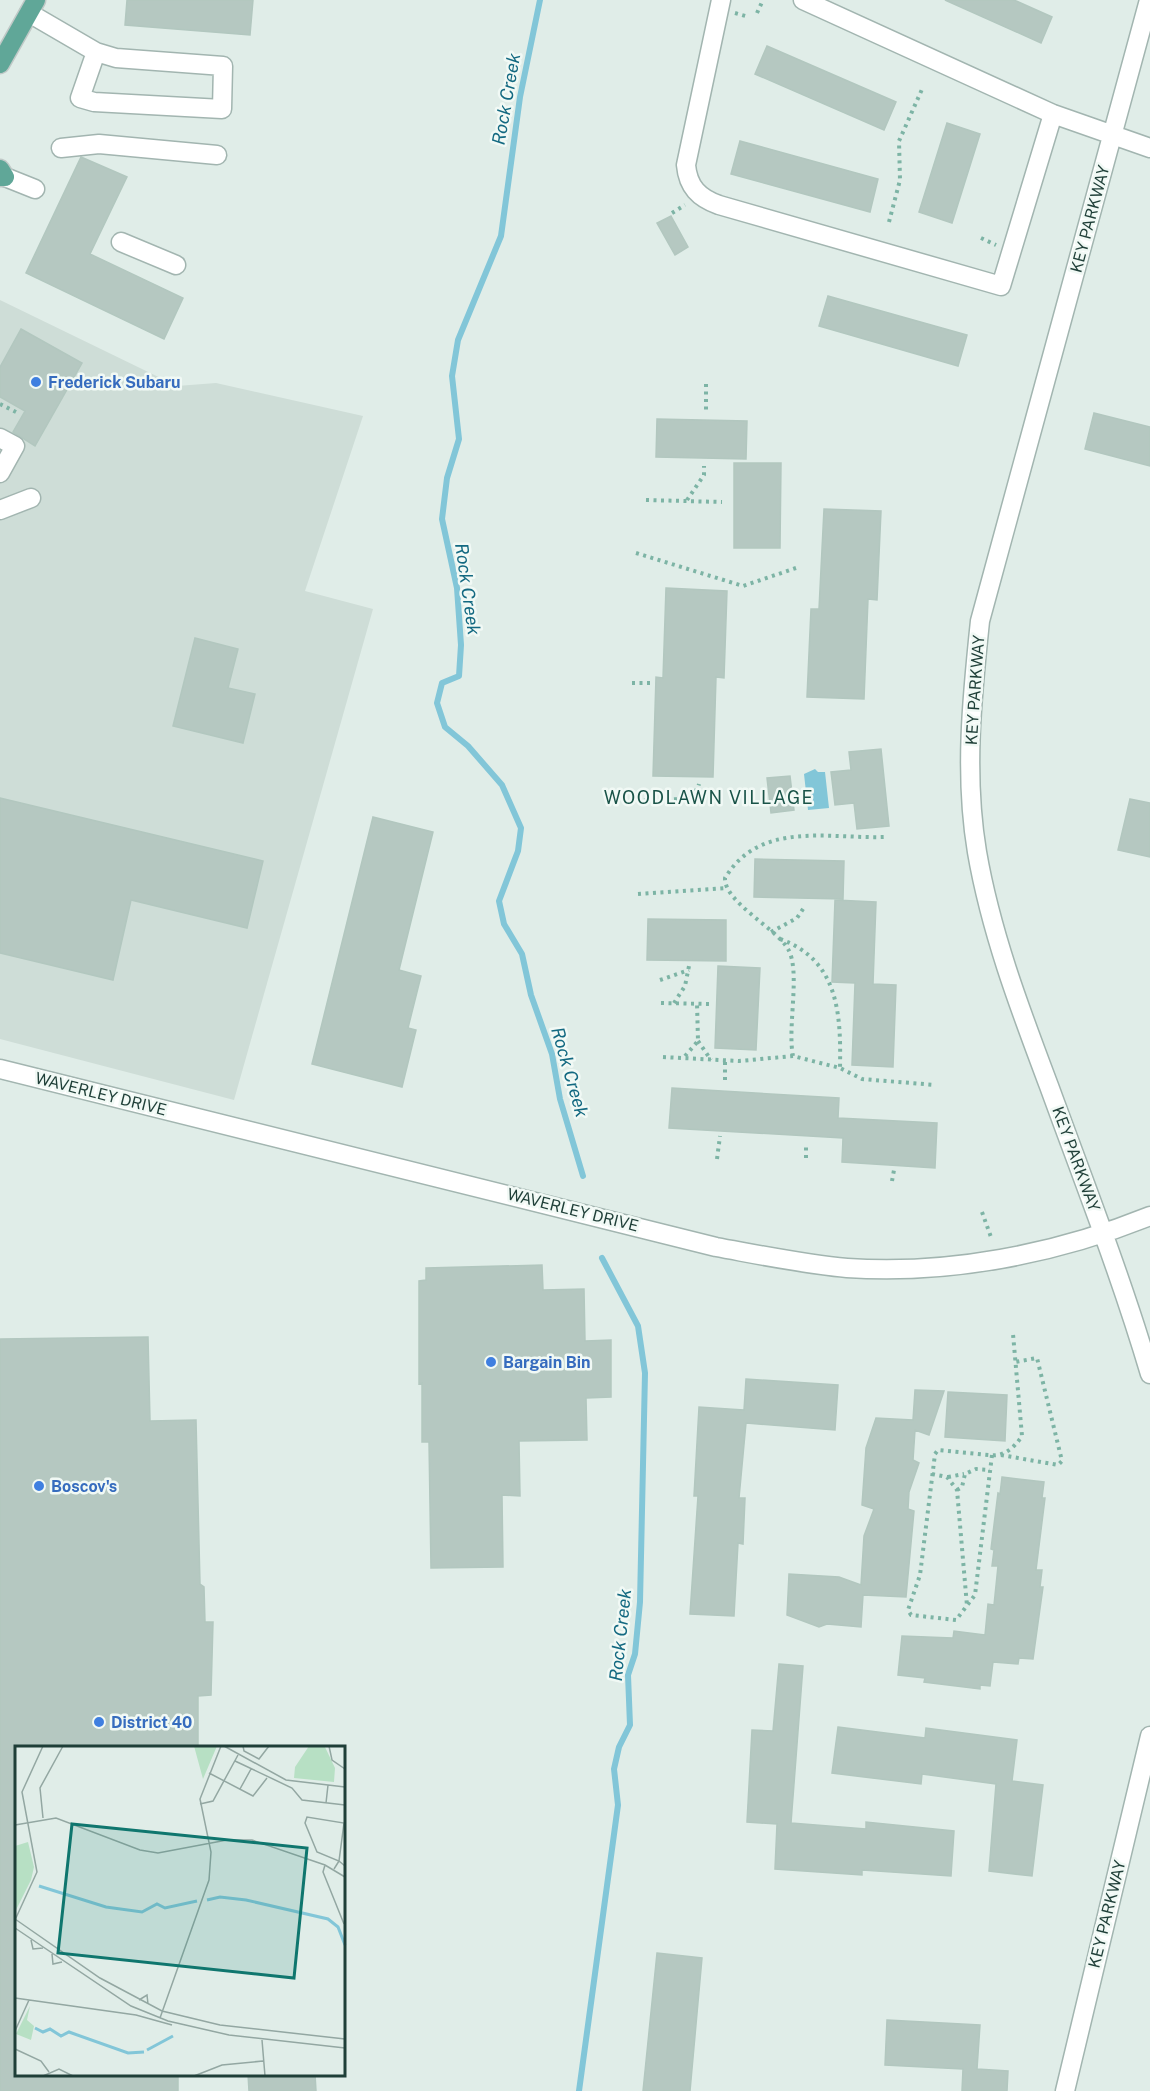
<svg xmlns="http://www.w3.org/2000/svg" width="1150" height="2091" viewBox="0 0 1150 2091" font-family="'Public Sans',sans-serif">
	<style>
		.built { fill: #ceddd7 }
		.water { fill: #82c6d8 }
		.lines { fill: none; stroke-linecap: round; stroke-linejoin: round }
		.stream { stroke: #82c6d8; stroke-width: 6 }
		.building { fill: #b5c8c1; stroke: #b2c7bf; stroke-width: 1.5 }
		.minor-casing { stroke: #a2b5b0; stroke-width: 21 }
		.major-casing { stroke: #c0c9c7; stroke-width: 21 }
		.path { stroke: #7db4a5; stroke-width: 4; stroke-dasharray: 3 4.5; stroke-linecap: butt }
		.minor { stroke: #fff; stroke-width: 18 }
		.major { stroke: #60a798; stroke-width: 18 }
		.shop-dot { fill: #3f7fe0; stroke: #f1f9f5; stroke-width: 2 }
		.labels { text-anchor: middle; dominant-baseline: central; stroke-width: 5; stroke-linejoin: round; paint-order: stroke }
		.street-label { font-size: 16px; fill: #1f3f38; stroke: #f1f9f5 }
		.shop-label { font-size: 16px; font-weight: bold; fill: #366cbe; stroke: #f1f9f5; text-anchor: start }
		.water-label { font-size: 18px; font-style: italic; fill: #136981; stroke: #f1f9f5 }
		.neighbourhood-label { font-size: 18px; letter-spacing: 1.5px; fill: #195348; stroke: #f1f9f5 }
		.inset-river { fill: none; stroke: #82c6d8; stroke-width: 3 }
		.inset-road { fill: none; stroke: #93a7a2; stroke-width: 1.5 }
		.view { fill: #0f766e; fill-opacity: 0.15; stroke: #0f766e; stroke-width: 3 }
		.inset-edge { fill: none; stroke: #1f3f38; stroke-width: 3 }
	</style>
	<rect width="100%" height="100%" fill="#e0ede8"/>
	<path class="built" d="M 0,300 L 177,386 L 216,383 L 363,416 L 305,591 L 373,609 L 234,1100 L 0,1039 Z"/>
	<path class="water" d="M 815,769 L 818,772 L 825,772 L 829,808 L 808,810 L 804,774 Z"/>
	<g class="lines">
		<path class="stream" d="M 540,0 L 520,97 L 501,236 L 458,340 L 452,376 L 459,439 L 447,478 L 442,519 L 457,588 L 461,645 L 459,676 L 442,683 L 437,703 L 445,727 L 468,746 L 502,785 L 521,828 L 518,851 L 499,901 L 504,924 L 522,954 L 531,995 L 552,1054 L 560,1099 L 583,1176
			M 579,2091 L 618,1805 L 614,1769 L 619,1747 L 630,1725 L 628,1675 L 635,1654 L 640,1602 L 645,1373 L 638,1326 L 602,1258"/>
	</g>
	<path class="building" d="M 127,0 L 253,0 L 250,35 L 125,25 Z
		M 945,0 L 1014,0 L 1052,17 L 1041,43 Z
		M 767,46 L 896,102 L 884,130 L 755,74 Z
		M 947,123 L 980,134 L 952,223 L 919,212 Z
		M 740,141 L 878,179 L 870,212 L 731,174 Z
		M 81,157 L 127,177 L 90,254 L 183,298 L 164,339 L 26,273 Z
		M 671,216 L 688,247 L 675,255 L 657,223 Z
		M 828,296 L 967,335 L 958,366 L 819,326 Z
		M 21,329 L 82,363 L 35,446 L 13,432 L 25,411 L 0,397 L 0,367 Z
		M 1094,413 L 1150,427 L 1150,466 L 1085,449 Z
		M 657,419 L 747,421 L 746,459 L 656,457 Z
		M 734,463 L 781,463 L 780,548 L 734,548 Z
		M 824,509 L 881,511 L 877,600 L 868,599 L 864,699 L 807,697 L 811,609 L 819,609 Z
		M 666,588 L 727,591 L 724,678 L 716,677 L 713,777 L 653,776 L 656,677 L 663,678 Z
		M 195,638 L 238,649 L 228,688 L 255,694 L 243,743 L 173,726 Z
		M 881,749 L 889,826 L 857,829 L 854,803 L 835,805 L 831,772 L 851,770 L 849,752 Z
		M 790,776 L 794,810 L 771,813 L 767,778 Z
		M 0,798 L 263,861 L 247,928 L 131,900 L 113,980 L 0,953 Z
		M 1130,799 L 1150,803 L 1150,857 L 1118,850 Z
		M 373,817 L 433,832 L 399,970 L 421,976 L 408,1028 L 416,1030 L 402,1087 L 312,1064 Z
		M 755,859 L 844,861 L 843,899 L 754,897 Z
		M 835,900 L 876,902 L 873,984 L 896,985 L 893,1067 L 852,1065 L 855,983 L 832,982 Z
		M 648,919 L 726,920 L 726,961 L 647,960 Z
		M 718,966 L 760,968 L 756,1050 L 715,1048 Z
		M 672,1088 L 839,1098 L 838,1118 L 937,1123 L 935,1168 L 842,1162 L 843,1138 L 669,1128 Z
		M 542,1265 L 543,1290 L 584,1289 L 585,1341 L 611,1340 L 611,1397 L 586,1398 L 587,1440 L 519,1441 L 520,1496 L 502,1495 L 503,1567 L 431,1568 L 429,1442 L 422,1442 L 422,1383 L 419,1384 L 419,1281 L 426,1280 L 426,1268 Z
		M 148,1337 L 150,1421 L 196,1420 L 200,1584 L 204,1587 L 205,1622 L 213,1622 L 211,1695 L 198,1696 L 198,1748 L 16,1748 L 16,2074 L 178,2074 L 178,2091 L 0,2091 L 0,1339 Z
		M 746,1379 L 838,1385 L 835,1430 L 746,1423 L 739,1498 L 745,1498 L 743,1544 L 738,1543 L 734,1616 L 690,1614 L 698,1496 L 694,1496 L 699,1407 L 744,1410 Z
		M 915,1390 L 944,1391 L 929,1435 L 915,1430 L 913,1460 L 919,1463 L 909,1492 L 908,1509 L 914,1511 L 906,1597 L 863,1595 L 861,1627 L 827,1624 L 819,1627 L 787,1615 L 789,1574 L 839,1577 L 861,1585 L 864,1536 L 874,1509 L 862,1505 L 866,1448 L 876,1418 L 913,1420 Z
		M 948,1392 L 1007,1395 L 1005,1441 L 945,1437 Z
		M 1002,1477 L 1044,1482 L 1042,1498 L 1045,1498 L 1036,1570 L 1042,1570 L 1040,1587 L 1043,1587 L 1033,1659 L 1019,1658 L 1018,1664 L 993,1662 L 990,1686 L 980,1685 L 980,1689 L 924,1682 L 925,1678 L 898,1675 L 902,1636 L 953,1638 L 954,1631 L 985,1635 L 988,1604 L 994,1605 L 998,1566 L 992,1566 L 994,1550 L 991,1549 L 998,1493 L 1000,1494 Z
		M 779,1664 L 803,1666 L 791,1823 L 866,1829 L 866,1822 L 954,1831 L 951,1876 L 862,1870 L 862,1875 L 775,1869 L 777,1824 L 747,1822 L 752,1730 L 773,1731 Z
		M 838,1727 L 925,1738 L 926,1728 L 1017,1740 L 1012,1781 L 1043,1785 L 1032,1876 L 989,1871 L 996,1784 L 922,1774 L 921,1784 L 832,1773 Z
		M 657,1953 L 702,1958 L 690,2091 L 643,2091 Z
		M 887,2020 L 980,2025 L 977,2069 L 1008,2071 L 1007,2091 L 962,2091 L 963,2069 L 885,2065 Z
		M 248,2074 L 315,2074 L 316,2091 L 249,2091 Z"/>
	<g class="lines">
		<defs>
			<path id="minor" d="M 721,0 L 686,165 C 688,187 699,198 719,205 L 1001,286 L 1053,114
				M 803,0 L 1053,114 L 1150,148
				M 1149,0 L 980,621 C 972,697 964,775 977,852 C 991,933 1020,1009 1049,1086 C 1084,1182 1121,1276 1150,1374
				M 29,13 L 96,52 L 116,58 L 223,66 L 222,109 L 94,102 L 80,98 L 96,52
				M 61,148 L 99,144 L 217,155
				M 5,177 L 35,189
				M 121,242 L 176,265
				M 0,438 L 15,446 L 0,473
				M 0,510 L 31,498
				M 0,1069 L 716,1247 C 760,1255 803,1264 847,1268 C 948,1275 1056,1254 1150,1216
				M 1065,2091 L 1150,1736"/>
			<path id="major" d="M 0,64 L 36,0
				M 0,169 L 5,177 L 0,177"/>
		</defs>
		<use href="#minor" class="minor-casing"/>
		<use href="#major" class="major-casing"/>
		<path class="path" d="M 735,13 L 749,17
			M 757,13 L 763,0
			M 672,213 L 685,205
			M 889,222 L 900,180 L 899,141 L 923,87
			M 981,238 L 996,245
			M 706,384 L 706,412
			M 0,404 L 16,412
			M 646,500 L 722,502
			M 687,500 L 704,475 L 704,466
			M 636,553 L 743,586 L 796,568
			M 632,683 L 653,683
			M 644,800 C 661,799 694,804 699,784
			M 638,894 L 726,888
			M 771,932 L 797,918 L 805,906
			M 780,939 C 839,960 841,1015 840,1068
			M 660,980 L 689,970
			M 661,1003 L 709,1004
			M 674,1003 L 685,986 L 689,966
			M 698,1041 L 711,1060
			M 685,1056 L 698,1041 L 697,1003
			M 793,1056 C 787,1027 801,971 788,949 C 776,928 724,902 725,878 C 760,820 829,839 885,837
			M 663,1057 L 739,1061 L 793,1056 L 840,1068 L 862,1079 L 935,1085
			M 725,1080 L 725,1061
			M 806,1158 L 806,1144
			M 717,1159 L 720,1136
			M 892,1181 L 894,1170
			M 982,1212 L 992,1240
			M 992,1455 L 975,1595 L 956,1620 L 911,1615 L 908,1610 L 920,1575 L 935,1454 L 938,1450 L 989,1455 C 1004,1457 1014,1448 1022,1436 L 1013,1334
			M 1001,1455 L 1058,1465 L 1062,1461 L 1037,1358 L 1015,1362
			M 932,1474 L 947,1477 L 957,1490 L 967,1606
			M 948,1477 L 964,1474
			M 957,1490 L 962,1487 L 965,1474 L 976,1469 L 990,1470"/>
		<use href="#minor" class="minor"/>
		<use href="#major" class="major"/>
	</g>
	<g class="shop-dot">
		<circle cx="36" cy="382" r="6"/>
		<circle cx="491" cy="1362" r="6"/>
		<circle cx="39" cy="1486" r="6"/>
		<circle cx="99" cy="1722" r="6"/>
	</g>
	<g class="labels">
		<g class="street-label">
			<text transform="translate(1090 219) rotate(-75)">KEY PARKWAY</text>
			<text transform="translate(975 690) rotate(-86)">KEY PARKWAY</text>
			<text transform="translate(101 1094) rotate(14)">WAVERLEY DRIVE</text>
			<text transform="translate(1076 1159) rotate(70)">KEY PARKWAY</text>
			<text transform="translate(573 1210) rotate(14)">WAVERLEY DRIVE</text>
			<text transform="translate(1107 1914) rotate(-76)">KEY PARKWAY</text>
		</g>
		<g class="shop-label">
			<text x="48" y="382">Frederick Subaru</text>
			<text x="503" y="1362">Bargain Bin</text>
			<text x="51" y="1486">Boscov's</text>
			<text x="111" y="1722">District 40</text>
		</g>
		<g class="water-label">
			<text transform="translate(506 99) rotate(-80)">Rock Creek</text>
			<text transform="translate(468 589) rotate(82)">Rock Creek</text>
			<text transform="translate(570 1072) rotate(74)">Rock Creek</text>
			<text transform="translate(620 1635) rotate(-84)">Rock Creek</text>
		</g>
		<g class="neighbourhood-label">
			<text x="709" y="797">WOODLAWN VILLAGE</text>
		</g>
	</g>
	<g transform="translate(15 1746)">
		<rect width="330" height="330" fill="#e0ede8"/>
		<path d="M 179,0 L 202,0 L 188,33 ZM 294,0 L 310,1 L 320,22 L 319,36 L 279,32 L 280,21 ZM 13,96 L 19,121 L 16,134 L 0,166 L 0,100 ZM 15,260 L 12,274 L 19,280 L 16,294 L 1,288 Z" fill="#b7e0c4"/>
		<path class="inset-river" d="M 24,140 L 91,161 L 127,166 L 142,158 L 150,162 L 182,155M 192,154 L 205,151 L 231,154 L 313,173 L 323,181 L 330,199M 20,282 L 28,286 L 35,283 L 46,290 L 54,286 L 113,307 L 129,306M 132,304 L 158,290"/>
		<path class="inset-road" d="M 209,0 L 271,34 L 330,41M 228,0 L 229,5 L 244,13 L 254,0M 314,0 L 317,14 L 330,23M 220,15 L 277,42 L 287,54 L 330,59M 194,27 L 238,50 L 252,32M 225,43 L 236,23M 311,57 L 313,39M 185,58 L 198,55 L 223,9M 28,72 L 25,42 L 48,0M 0,79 L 41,72 L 125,104 L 143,107 L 212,94 L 237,94 L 310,119 L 330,131M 310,119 L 308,126 L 329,178M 319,123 L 324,115 L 302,106 L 290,77 L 292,71 L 329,77 L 324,115 L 330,120M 0,173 L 85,232 L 147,265 L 205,279 L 330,293M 0,174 L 22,126 L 7,46 L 28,0M 0,182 L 116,260 L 153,275 L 214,289 L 330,302M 16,194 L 18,203 L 28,202M 37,208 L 38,218 L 47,216M 0,252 L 121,269 L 157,279M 124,254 L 132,249 L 133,258M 145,272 L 194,134 L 196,106 L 185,53 L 206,0M 0,285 L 14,254M 247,294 L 250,330M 0,303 L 26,315 L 34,326M 28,330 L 44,323 L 58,330M 179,330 L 207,319 L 248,315"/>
		<path class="view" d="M 57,78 L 292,102 L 279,232 L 43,207 Z"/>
		<rect width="330" height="330" class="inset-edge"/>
	</g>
</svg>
